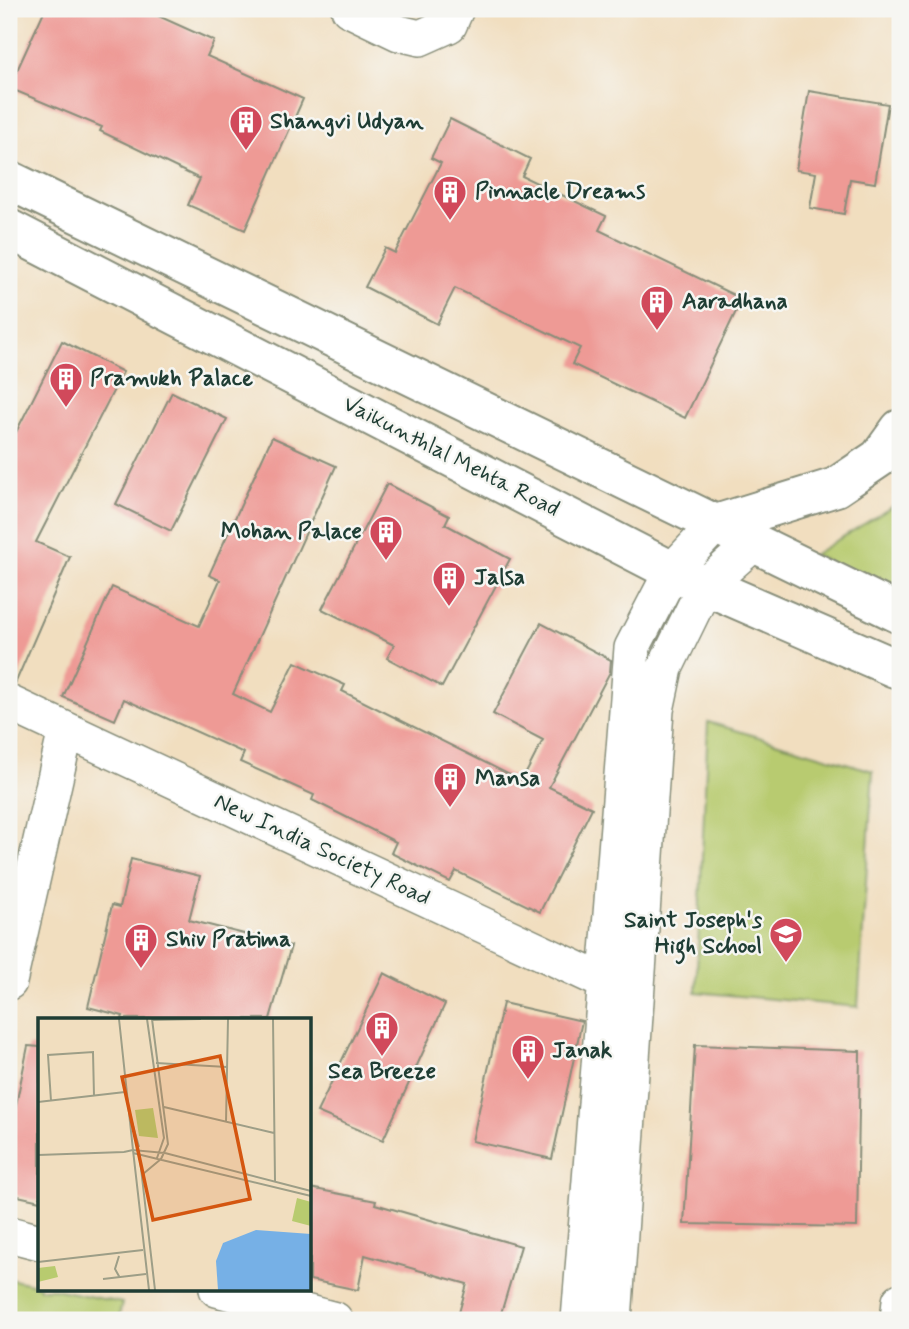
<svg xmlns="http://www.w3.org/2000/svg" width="909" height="1329" viewBox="0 0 909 1329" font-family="Mynerve,sans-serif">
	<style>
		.green { fill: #b8cb6f; stroke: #6c8452; stroke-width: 2 }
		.building { fill: #ee9a95 }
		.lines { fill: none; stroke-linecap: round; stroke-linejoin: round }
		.minor-casing { stroke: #888e7a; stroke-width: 38 }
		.major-casing { stroke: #888e7a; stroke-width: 42 }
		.minor { stroke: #fff; stroke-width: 35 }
		.major { stroke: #fff; stroke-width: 38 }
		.labels { text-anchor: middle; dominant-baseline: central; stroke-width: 5; stroke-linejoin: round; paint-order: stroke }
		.poi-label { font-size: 23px; font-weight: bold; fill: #1f3d34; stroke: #f6f6f2; text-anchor: start }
		.street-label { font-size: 23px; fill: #1f3d34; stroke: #f6f6f2 }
		.inset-road { fill: none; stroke: #9d9e87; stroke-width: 2 }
		.view { fill: #d45610; fill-opacity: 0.15; stroke: #d45610; stroke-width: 3.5 }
		.inset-edge { fill: none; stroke: #1f3d34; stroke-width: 3.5 }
	</style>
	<rect width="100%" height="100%" fill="#f6f6f2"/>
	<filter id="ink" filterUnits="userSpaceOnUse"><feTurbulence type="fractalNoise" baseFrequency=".0143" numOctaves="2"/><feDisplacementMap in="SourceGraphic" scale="14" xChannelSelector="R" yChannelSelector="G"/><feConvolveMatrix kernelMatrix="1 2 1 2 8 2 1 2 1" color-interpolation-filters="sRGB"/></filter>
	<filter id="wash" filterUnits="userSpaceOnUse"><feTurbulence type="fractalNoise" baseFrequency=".00686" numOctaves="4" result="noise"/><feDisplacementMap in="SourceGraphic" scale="28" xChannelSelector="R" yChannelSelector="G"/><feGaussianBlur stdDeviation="1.57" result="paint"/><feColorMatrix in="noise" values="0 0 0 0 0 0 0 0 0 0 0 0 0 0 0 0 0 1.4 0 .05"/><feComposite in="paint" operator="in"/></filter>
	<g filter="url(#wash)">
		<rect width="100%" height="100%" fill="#f1debf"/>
		<path class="green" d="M 900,502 L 897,593 L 813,555 Z
			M 708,722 L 873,771 L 858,1007 L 696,992 Z
			M 9,1279 L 40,1286 L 40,1289 L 54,1289 L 122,1303 L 118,1320 L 9,1320 Z"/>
		<g id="blocks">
			<path class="building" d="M 45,9 L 143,9 L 214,41 L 207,56 L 303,99 L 245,230 L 188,205 L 200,179 L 100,131 L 102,127 L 9,88 Z
				M 809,91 L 888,104 L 875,183 L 850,179 L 844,214 L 810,208 L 816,173 L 796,170 Z
				M 450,119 L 530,159 L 522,176 L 606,216 L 599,230 L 742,299 L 685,418 L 572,364 L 580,348 L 455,288 L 437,324 L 365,287 L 385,248 L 395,253 L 441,163 L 431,158 Z
				M 62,341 L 123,372 L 36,542 L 70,557 L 15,684 L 9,683 L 9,446 Z
				M 172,392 L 227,419 L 171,531 L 116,504 Z
				M 272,437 L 336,466 L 233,694 L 270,712 L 295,662 L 345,685 L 342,691 L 522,781 L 543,740 L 493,714 L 541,623 L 611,660 L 610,672 L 549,787 L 592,808 L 540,912 L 456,871 L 450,882 L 391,853 L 396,842 L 312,800 L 314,795 L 240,762 L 244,753 L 124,699 L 115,720 L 63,697 L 112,587 L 199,626 L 220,580 L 209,575 Z
				M 387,484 L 449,516 L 445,524 L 510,559 L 442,687 L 387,658 L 394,645 L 322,609 Z
				M 131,859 L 200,876 L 189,920 L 291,946 L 270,1019 L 122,1019 L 123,1016 L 88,1007 L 112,905 L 120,907 Z
				M 384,973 L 445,1004 L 383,1140 L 317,1112 Z
				M 503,1003 L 582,1021 L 552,1159 L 472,1141 Z
				M 695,1045 L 860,1051 L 857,1227 L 684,1224 Z
				M 28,1046 L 40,1047 L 40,1201 L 9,1194 L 9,1139 Z
				M 310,1188 L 376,1201 L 375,1204 L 521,1246 L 499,1320 L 457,1320 L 467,1284 L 365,1255 L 358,1290 L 310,1280 Z"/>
		</g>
	</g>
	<g filter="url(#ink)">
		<use href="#blocks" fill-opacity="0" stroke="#888e7a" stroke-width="2"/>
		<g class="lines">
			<defs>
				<path id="minor" d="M 349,9 L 399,33 L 420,38 L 449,25 L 456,9
					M 9,703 L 624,991
					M 9,982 L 66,730
					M 9,1234 L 40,1242
					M 217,1289 L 335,1320
					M 579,1320 L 632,648 L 672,571 L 716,524
					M 614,1320 L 656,710 L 665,668 L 705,586 L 754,543
					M 898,1320 L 900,1301"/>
				<path id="major" d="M 9,180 L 900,614
					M 9,229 L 672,571 L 895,668 L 900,667
					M 716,524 L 836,487 L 879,458 L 900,429"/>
			</defs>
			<use href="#minor" class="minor-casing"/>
			<use href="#major" class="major-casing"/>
			<use href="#minor" class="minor"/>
			<use href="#major" class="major"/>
		</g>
	</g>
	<defs>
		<symbol id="building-pin" viewBox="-11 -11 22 30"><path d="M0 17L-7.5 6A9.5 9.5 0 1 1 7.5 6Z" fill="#d1495b" stroke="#f6f6f2"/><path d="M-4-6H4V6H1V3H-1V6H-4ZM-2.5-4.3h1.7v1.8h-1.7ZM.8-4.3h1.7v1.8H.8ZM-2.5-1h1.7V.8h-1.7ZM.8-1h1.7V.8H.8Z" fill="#fff"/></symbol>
		<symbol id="school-pin" viewBox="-11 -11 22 30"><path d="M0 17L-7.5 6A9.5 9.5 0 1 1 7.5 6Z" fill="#d1495b" stroke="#f6f6f2"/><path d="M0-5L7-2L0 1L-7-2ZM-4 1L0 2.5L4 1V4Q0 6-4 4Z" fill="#fff"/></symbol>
	</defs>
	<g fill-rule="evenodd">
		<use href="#building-pin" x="227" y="103" width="38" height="52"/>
		<use href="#building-pin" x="431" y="173" width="38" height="52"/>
		<use href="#building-pin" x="638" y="283" width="38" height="52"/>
		<use href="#building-pin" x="47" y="360" width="38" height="52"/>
		<use href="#building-pin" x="367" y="513" width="38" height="52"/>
		<use href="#building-pin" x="430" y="559" width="38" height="52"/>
		<use href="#building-pin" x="431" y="760" width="38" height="52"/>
		<use href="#school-pin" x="767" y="915" width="38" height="52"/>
		<use href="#building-pin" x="122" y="921" width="38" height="52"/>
		<use href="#building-pin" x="363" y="1009" width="38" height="52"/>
		<use href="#building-pin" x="509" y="1032" width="38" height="52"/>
	</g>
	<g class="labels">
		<g class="poi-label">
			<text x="270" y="122">Shangvi Udyan</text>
			<text x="475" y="192">Pinnacle Dreams</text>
			<text x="682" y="302">Aaradhana</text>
			<text x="90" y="379">Pramukh Palace</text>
			<text x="362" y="532" text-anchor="end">Mohan Palace</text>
			<text x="474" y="578">Jalsa</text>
			<text x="475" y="779">Mansa</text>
			<text x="762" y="921" text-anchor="end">Saint Joseph's<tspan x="762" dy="26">High School</tspan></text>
			<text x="166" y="940">Shiv Pratima</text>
			<text x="552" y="1051">Janak</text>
			<text x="382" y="1072" text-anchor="middle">Sea Breeze</text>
		</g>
		<g class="street-label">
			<text transform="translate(451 457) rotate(27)">Vaikunthlal Mehta Road</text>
			<text transform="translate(322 850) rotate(25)">New India Society Road</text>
		</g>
	</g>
	<g transform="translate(38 1018)">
		<rect width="273" height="273" fill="#f1debf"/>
		<path d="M 115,90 L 120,120 L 101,118 L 97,92 ZM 259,180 L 273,184 L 273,208 L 254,203 ZM 17,248 L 20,259 L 0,264 L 0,250 Z" fill="#b8cb6f"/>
		<path d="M 218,212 L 273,216 L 273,272 L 180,272 L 178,243 L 185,225 Z" fill="#76b0e6"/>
		<path class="inset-road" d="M 81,1 L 95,132 L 86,134M 109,1 L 126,120 L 119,140M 114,1 L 130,126 L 123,141M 235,1 L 237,163M 114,2 L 163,1M 118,45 L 189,49M 13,83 L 10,37 L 55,34 L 56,78M 0,84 L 87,74M 126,89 L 236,115M 92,97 L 101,129M 188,104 L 190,1M 101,133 L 117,272M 95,135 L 273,178M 0,137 L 86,134M 105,156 L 123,141M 81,238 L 77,251 L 82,260M 0,244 L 105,232M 65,261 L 108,256M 111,272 L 95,132 L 127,135 L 273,173"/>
		<path class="view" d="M 182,38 L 212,181 L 115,202 L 84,59 Z"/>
		<rect width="273" height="273" class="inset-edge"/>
	</g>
	<rect width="909" height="1329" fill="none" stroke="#f6f6f2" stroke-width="35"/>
</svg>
